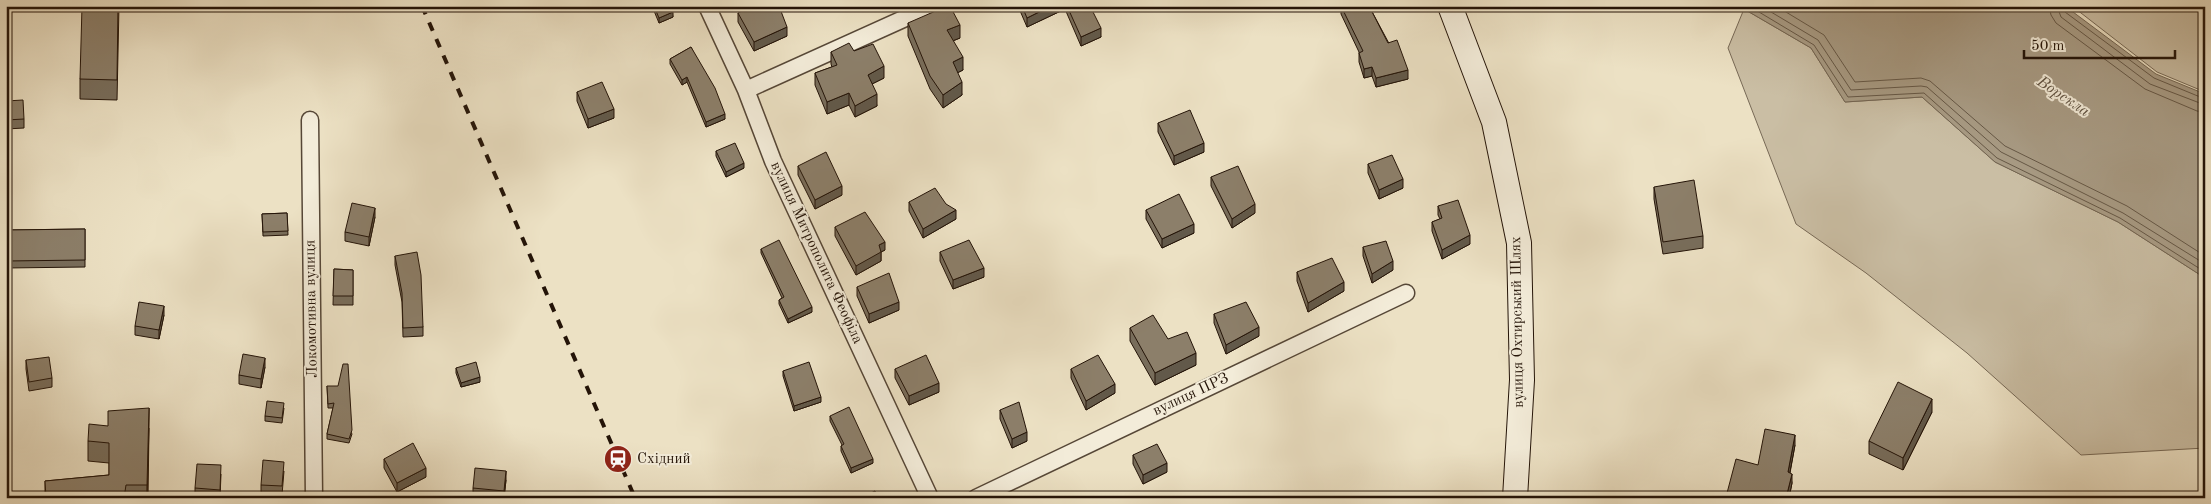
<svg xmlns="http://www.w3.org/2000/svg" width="2211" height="504" viewBox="0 0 2211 504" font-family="'Old Standard TT',serif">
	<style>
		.green { fill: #cabea4; stroke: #776956 }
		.water { fill: #a89b84; stroke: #736552 }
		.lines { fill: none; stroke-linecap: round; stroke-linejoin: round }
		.shore { stroke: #665846; stroke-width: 1 }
		.minor-casing { stroke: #564737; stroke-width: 19 }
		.secondary-casing { stroke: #241408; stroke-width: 26 }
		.minor { stroke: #f3ecd9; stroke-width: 16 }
		.secondary { stroke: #f3ecd9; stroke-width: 24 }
		.rail { stroke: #241408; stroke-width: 4; stroke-dasharray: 9 9; stroke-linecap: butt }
		.wall { fill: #786d5b; stroke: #241408 }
		.shaded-wall { fill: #62594a; stroke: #241408 }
		.building { fill: #8c7f6a; stroke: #241408 }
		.labels { text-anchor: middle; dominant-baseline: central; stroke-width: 4; stroke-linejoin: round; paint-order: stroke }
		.street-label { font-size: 15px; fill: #241408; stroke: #f3ecd9 }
		.poi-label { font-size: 15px; fill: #241408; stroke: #f3ecd9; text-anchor: start }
		.water-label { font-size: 16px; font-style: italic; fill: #5f5140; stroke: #f3ecd9 }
	</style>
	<rect width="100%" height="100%" fill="#ece1c4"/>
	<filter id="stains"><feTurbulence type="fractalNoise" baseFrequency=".004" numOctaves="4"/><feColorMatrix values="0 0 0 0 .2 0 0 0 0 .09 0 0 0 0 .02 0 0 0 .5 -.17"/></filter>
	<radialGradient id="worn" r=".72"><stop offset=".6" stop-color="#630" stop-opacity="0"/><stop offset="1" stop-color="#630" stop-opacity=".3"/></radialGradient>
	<path class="green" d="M 2072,6 L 2205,6 L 2205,92 L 2157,72 Z
		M 1744,9 L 1811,48 L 1845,102 L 1922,97 L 1995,162 L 2118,222 L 2205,278 L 2205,448 L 2081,455 L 1967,353 L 1866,273 L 1796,224 L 1728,48 Z"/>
	<path class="water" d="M 1742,6 L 2065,6 L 2156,74 L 2205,94 L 2205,278 L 2118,222 L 1995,162 L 1922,97 L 1845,102 L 1811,48 L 1744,9 Z"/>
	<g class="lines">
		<path class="shore" d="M 1749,6 L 1814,45 L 1848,97 L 1924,93 L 1997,158 L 2120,218 L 2205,272
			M 1761,6 L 1818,40 L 1851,90 L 1921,86 L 1927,87 L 2001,152 L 2123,213 L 2205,264
			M 1776,6 L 1824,35 L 1855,82 L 1921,78 L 1930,81 L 2005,146 L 2127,206 L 2205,256
			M 2049,6 L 2051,15 L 2056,23 L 2145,89 L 2197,111 L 2205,112
			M 2057,6 L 2061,17 L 2150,84 L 2205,105
			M 2063,6 L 2065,12 L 2154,78 L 2205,99"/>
		<defs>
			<path id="minor" d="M 707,6 L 746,90 L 773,161 L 930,498
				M 746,90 L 932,6
				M 310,120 L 314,498
				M 976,498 L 1406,293"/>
			<path id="secondary" d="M 1450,6 L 1494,122 L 1519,243 L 1522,380 L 1515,498"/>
		</defs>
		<use href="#minor" class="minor-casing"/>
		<use href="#secondary" class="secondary-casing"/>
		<use href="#minor" class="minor"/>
		<use href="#secondary" class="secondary"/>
		<path class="rail" d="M 422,6 L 635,498"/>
	</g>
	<path class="wall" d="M 119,6 L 117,100 L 80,99 L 80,79 Z
		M 652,6 L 671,6 L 673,17 L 659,23 Z
		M 1018,6 L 1092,6 L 1090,7 L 1101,37 L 1081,46 L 1065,9 L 1027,27 Z
		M 1341,6 L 1369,6 L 1408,79 L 1376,87 L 1372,76 L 1364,78 L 1359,62 L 1359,52 L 1341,14 Z
		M 738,13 L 787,36 L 754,51 L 738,22 Z
		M 908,23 L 960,38 L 953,41 L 963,70 L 957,73 L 962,95 L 943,108 L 930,89 L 908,36 Z
		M 691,47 L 725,119 L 706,127 L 687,82 L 682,85 L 670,64 L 670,59 Z
		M 854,51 L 884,78 L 872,84 L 877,106 L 855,117 L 849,105 L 827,114 L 815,85 L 815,73 L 832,67 L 831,64 L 831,52 Z
		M 577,92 L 614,118 L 588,128 L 577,101 Z
		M 6,101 L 24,119 L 24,128 L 6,129 Z
		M 1158,123 L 1204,152 L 1174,165 L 1158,132 Z
		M 716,151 L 744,168 L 726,177 L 716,156 Z
		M 1368,164 L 1403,188 L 1379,199 L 1368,173 Z
		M 798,166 L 842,195 L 815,209 L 798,175 Z
		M 1211,177 L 1255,213 L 1232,228 L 1211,186 Z
		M 1654,187 L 1703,236 L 1703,248 L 1663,254 L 1654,199 Z
		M 909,202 L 956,219 L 923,238 L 909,211 Z
		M 1438,206 L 1470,244 L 1442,259 L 1432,231 L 1432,222 L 1440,219 L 1438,215 Z
		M 1146,210 L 1194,233 L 1162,248 L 1146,219 Z
		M 287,213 L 288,235 L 263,236 L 262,214 Z
		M 375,217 L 369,246 L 345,241 L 345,232 Z
		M 835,227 L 885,250 L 881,252 L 881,261 L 856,275 L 835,236 Z
		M 85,229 L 85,267 L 6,268 L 6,230 Z
		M 1363,247 L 1393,270 L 1372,283 L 1363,256 Z
		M 761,249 L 812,312 L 788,323 L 779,304 L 779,300 L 782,298 L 761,253 Z
		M 940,252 L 984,277 L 953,289 L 940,261 Z
		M 395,256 L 423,327 L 423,336 L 403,337 L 402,302 L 395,265 Z
		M 334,269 L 353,270 L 353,305 L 333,305 Z
		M 1297,272 L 1344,291 L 1308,312 L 1297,281 Z
		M 857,287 L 899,310 L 869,323 L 857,296 Z
		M 1214,314 L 1259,336 L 1226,354 L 1214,323 Z
		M 164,315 L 159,339 L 135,335 L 135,326 Z
		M 1130,328 L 1168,339 L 1196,365 L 1155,385 L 1130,341 Z
		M 26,360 L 52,378 L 52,387 L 29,391 L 26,369 Z
		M 265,367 L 261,388 L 239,384 L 239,375 Z
		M 456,368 L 480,382 L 461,387 L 456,373 Z
		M 895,369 L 939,392 L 909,405 L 895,378 Z
		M 1071,369 L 1115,393 L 1086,410 L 1071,378 Z
		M 783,371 L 821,402 L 794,411 L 783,376 Z
		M 327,386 L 352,434 L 349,443 L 327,439 L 327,434 L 333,408 L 328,408 Z
		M 284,408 L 282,423 L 265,421 L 265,416 Z
		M 1000,410 L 1027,441 L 1012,448 L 1000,419 Z
		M 1932,412 L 1903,470 L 1869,454 L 1869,441 Z
		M 830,416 L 873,463 L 851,473 L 841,451 L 841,446 L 842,445 L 830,421 Z
		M 149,428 L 148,498 L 45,498 L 45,481 L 109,475 L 109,463 L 88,461 L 88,441 Z
		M 1795,445 L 1790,473 L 1792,483 L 1789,498 L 1727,498 L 1727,493 L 1758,465 Z
		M 1133,455 L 1167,472 L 1143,484 L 1133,464 Z
		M 384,459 L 426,477 L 397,492 L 384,468 Z
		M 284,471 L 282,495 L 261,494 L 261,485 Z
		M 221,474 L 220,498 L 195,497 L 195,488 Z
		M 506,480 L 504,498 L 473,497 L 473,488 Z"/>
	<path class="shaded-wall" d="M 1051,6 L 1065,6 L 1065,9 L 1027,27 L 1027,18 Z
		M 673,12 L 673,17 L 659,23 L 659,18 Z
		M 960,25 L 960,38 L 947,43 L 947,30 Z
		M 787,27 L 787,36 L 754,51 L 754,42 Z
		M 1101,28 L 1101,37 L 1081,46 L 1081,37 Z
		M 963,57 L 963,70 L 953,75 L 953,62 Z
		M 884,66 L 884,78 L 868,86 L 868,75 Z
		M 1372,67 L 1372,76 L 1364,78 L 1364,69 Z
		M 1408,70 L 1408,79 L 1376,87 L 1376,78 Z
		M 687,77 L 687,82 L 682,85 L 682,80 Z
		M 962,82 L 962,95 L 943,108 L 943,95 Z
		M 849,93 L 849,105 L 827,114 L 827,102 Z
		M 877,94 L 877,106 L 855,117 L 855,106 Z
		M 614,109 L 614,118 L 588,128 L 588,119 Z
		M 725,114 L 725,119 L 706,127 L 706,122 Z
		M 1204,143 L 1204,152 L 1174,165 L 1174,156 Z
		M 744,163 L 744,168 L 726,177 L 726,172 Z
		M 1403,179 L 1403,188 L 1379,199 L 1379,190 Z
		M 842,186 L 842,195 L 815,209 L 815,200 Z
		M 1255,204 L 1255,213 L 1232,228 L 1232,219 Z
		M 375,208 L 375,217 L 369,246 L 369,237 Z
		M 956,210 L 956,219 L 923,238 L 923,229 Z
		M 1194,224 L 1194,233 L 1162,248 L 1162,239 Z
		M 1470,235 L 1470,244 L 1442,259 L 1442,250 Z
		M 885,242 L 885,250 L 881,252 L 881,261 L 856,275 L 856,266 L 879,245 Z
		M 1393,261 L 1393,270 L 1372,283 L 1372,274 Z
		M 984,268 L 984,277 L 953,289 L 953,280 Z
		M 1344,282 L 1344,291 L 1308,312 L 1308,303 Z
		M 899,302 L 899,310 L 869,323 L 869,314 Z
		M 164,306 L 164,315 L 159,339 L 159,330 Z
		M 812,307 L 812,312 L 788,323 L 788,319 Z
		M 1259,327 L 1259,336 L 1226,354 L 1226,345 Z
		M 1196,353 L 1196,365 L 1155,385 L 1155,373 Z
		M 265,358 L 265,367 L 261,388 L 261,379 Z
		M 480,377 L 480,382 L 461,387 L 461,383 Z
		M 939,383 L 939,392 L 909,405 L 909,396 Z
		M 1115,384 L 1115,393 L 1086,410 L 1086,401 Z
		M 821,397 L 821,402 L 794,411 L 794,406 Z
		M 1932,399 L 1932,412 L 1903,470 L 1903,458 Z
		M 149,408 L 149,428 L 147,498 L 147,485 Z
		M 1027,432 L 1027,441 L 1012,448 L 1012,439 Z
		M 1795,435 L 1795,445 L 1788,482 L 1788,472 Z
		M 873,459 L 873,463 L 851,473 L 851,468 Z
		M 1167,463 L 1167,472 L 1143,484 L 1143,475 Z
		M 426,468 L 426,477 L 397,492 L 397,483 Z
		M 506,471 L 506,480 L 504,498 L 504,491 Z
		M 1792,474 L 1792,483 L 1789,498 L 1786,498 Z"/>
	<path class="building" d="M 82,6 L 118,6 L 117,80 L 80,79 Z
		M 654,6 L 671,6 L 673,12 L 659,18 Z
		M 751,6 L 779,6 L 787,27 L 754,42 L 738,13 Z
		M 947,6 L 950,6 L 960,25 L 947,30 L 963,57 L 953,62 L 962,82 L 943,95 L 930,76 L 908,23 Z
		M 1022,6 L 1051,6 L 1027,18 Z
		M 1067,6 L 1090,6 L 1101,28 L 1081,37 Z
		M 1341,6 L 1369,6 L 1388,43 L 1397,40 L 1408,70 L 1376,78 L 1372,67 L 1364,69 L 1359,53 L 1363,51 Z
		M 849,43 L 854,51 L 873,44 L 884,66 L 868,75 L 877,94 L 855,106 L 849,93 L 827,102 L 815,73 L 837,65 L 831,52 Z
		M 691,47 L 715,88 L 725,114 L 706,122 L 687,77 L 682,80 L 670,59 Z
		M 602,82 L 614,109 L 588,119 L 577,92 Z
		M 23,100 L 24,119 L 6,120 L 6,101 Z
		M 1190,110 L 1204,143 L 1174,156 L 1158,123 Z
		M 735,143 L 744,163 L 726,172 L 716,151 Z
		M 826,152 L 842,186 L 815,200 L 798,166 Z
		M 1392,155 L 1403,179 L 1379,190 L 1368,164 Z
		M 1238,166 L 1255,204 L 1232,219 L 1211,177 Z
		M 1694,180 L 1703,236 L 1663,242 L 1654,187 Z
		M 935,188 L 946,204 L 956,210 L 923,229 L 909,202 Z
		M 1179,194 L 1194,224 L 1162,239 L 1146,210 Z
		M 1458,200 L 1470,235 L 1442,250 L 1432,222 L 1442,218 L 1438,206 Z
		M 352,203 L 375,208 L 369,237 L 345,232 Z
		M 865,212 L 885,242 L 879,245 L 881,252 L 856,266 L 835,227 Z
		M 287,213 L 288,231 L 263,232 L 262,214 Z
		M 85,229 L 85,260 L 6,261 L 6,230 Z
		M 779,240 L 812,307 L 788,319 L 779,300 L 784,297 L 761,249 Z
		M 969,240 L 984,268 L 953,280 L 940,252 Z
		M 1386,241 L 1393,261 L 1372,274 L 1363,247 Z
		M 417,252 L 421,275 L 423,327 L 403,328 L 402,293 L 395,256 Z
		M 1332,258 L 1344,282 L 1308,303 L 1297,272 Z
		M 334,269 L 353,270 L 353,296 L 333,296 Z
		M 889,273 L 899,302 L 869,314 L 857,287 Z
		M 139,302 L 164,306 L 159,330 L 135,326 Z
		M 1246,302 L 1259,327 L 1226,345 L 1214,314 Z
		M 1153,315 L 1168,339 L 1187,332 L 1196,353 L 1155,373 L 1130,328 Z
		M 243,354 L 265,358 L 261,379 L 239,375 Z
		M 926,355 L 939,383 L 909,396 L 895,369 Z
		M 1098,355 L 1115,384 L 1086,401 L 1071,369 Z
		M 49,357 L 52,378 L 29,382 L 26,360 Z
		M 476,362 L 480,377 L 461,383 L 456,368 Z
		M 809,362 L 821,397 L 794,406 L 783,371 Z
		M 343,364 L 348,364 L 352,430 L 349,439 L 327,434 L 334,403 L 328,404 L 327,386 L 338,386 Z
		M 1898,382 L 1932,399 L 1903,458 L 1869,441 Z
		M 267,401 L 284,403 L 282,418 L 265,416 Z
		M 1019,402 L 1027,432 L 1012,439 L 1000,410 Z
		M 849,407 L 873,459 L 851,468 L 841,446 L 844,444 L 830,416 Z
		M 149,408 L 147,485 L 126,485 L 124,498 L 46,498 L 45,481 L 109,475 L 109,443 L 88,441 L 89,424 L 108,426 L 108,411 Z
		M 1765,429 L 1795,435 L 1788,472 L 1792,474 L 1786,498 L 1748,498 L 1727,493 L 1736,459 L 1758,465 Z
		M 413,443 L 426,468 L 397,483 L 384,459 Z
		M 1157,444 L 1167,463 L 1143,475 L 1133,455 Z
		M 263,460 L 284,462 L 282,486 L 261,485 Z
		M 197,464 L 221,465 L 220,490 L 195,488 Z
		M 475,468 L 506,471 L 504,491 L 473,488 Z
		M 875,491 L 878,498 L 861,498 Z
		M 1041,494 L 1042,498 L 1028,498 Z"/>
	<defs>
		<symbol id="station-disc" viewBox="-11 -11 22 22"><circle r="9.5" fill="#8f2418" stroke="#f3ecd9"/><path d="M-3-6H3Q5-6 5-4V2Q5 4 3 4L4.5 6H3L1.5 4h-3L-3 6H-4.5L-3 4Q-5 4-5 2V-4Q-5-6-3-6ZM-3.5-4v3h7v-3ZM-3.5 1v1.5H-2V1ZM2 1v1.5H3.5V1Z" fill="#fff"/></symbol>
	</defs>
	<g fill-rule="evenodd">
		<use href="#station-disc" x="602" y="443" width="32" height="32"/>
	</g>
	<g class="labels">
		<g class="street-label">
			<text transform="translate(816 253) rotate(65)">вулиця Митрополита Феофіла</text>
			<text transform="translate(312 309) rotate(-91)">Локомотивна вулиця</text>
			<text transform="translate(1518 322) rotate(-91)">вулиця Охтирський Шлях</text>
			<text transform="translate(1191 395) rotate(-25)">вулиця ПРЗ</text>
		</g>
		<g class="poi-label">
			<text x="637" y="459">Східний</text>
		</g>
		<g class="water-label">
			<text transform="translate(2063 97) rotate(34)">Ворскла</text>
		</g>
	</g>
	<rect width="2211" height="504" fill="none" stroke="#ece1c4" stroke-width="25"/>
	<rect x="8" y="8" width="2196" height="489" fill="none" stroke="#241408" stroke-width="2.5"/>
	<rect x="12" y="12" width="2186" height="479" fill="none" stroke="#241408"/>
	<path d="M2024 50v8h151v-8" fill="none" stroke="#241408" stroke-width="2.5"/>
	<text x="2031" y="50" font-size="15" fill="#241408" stroke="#f3ecd9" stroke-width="4" paint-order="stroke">50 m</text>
	<rect width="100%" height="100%" filter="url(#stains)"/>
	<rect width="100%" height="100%" fill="url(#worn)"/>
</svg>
